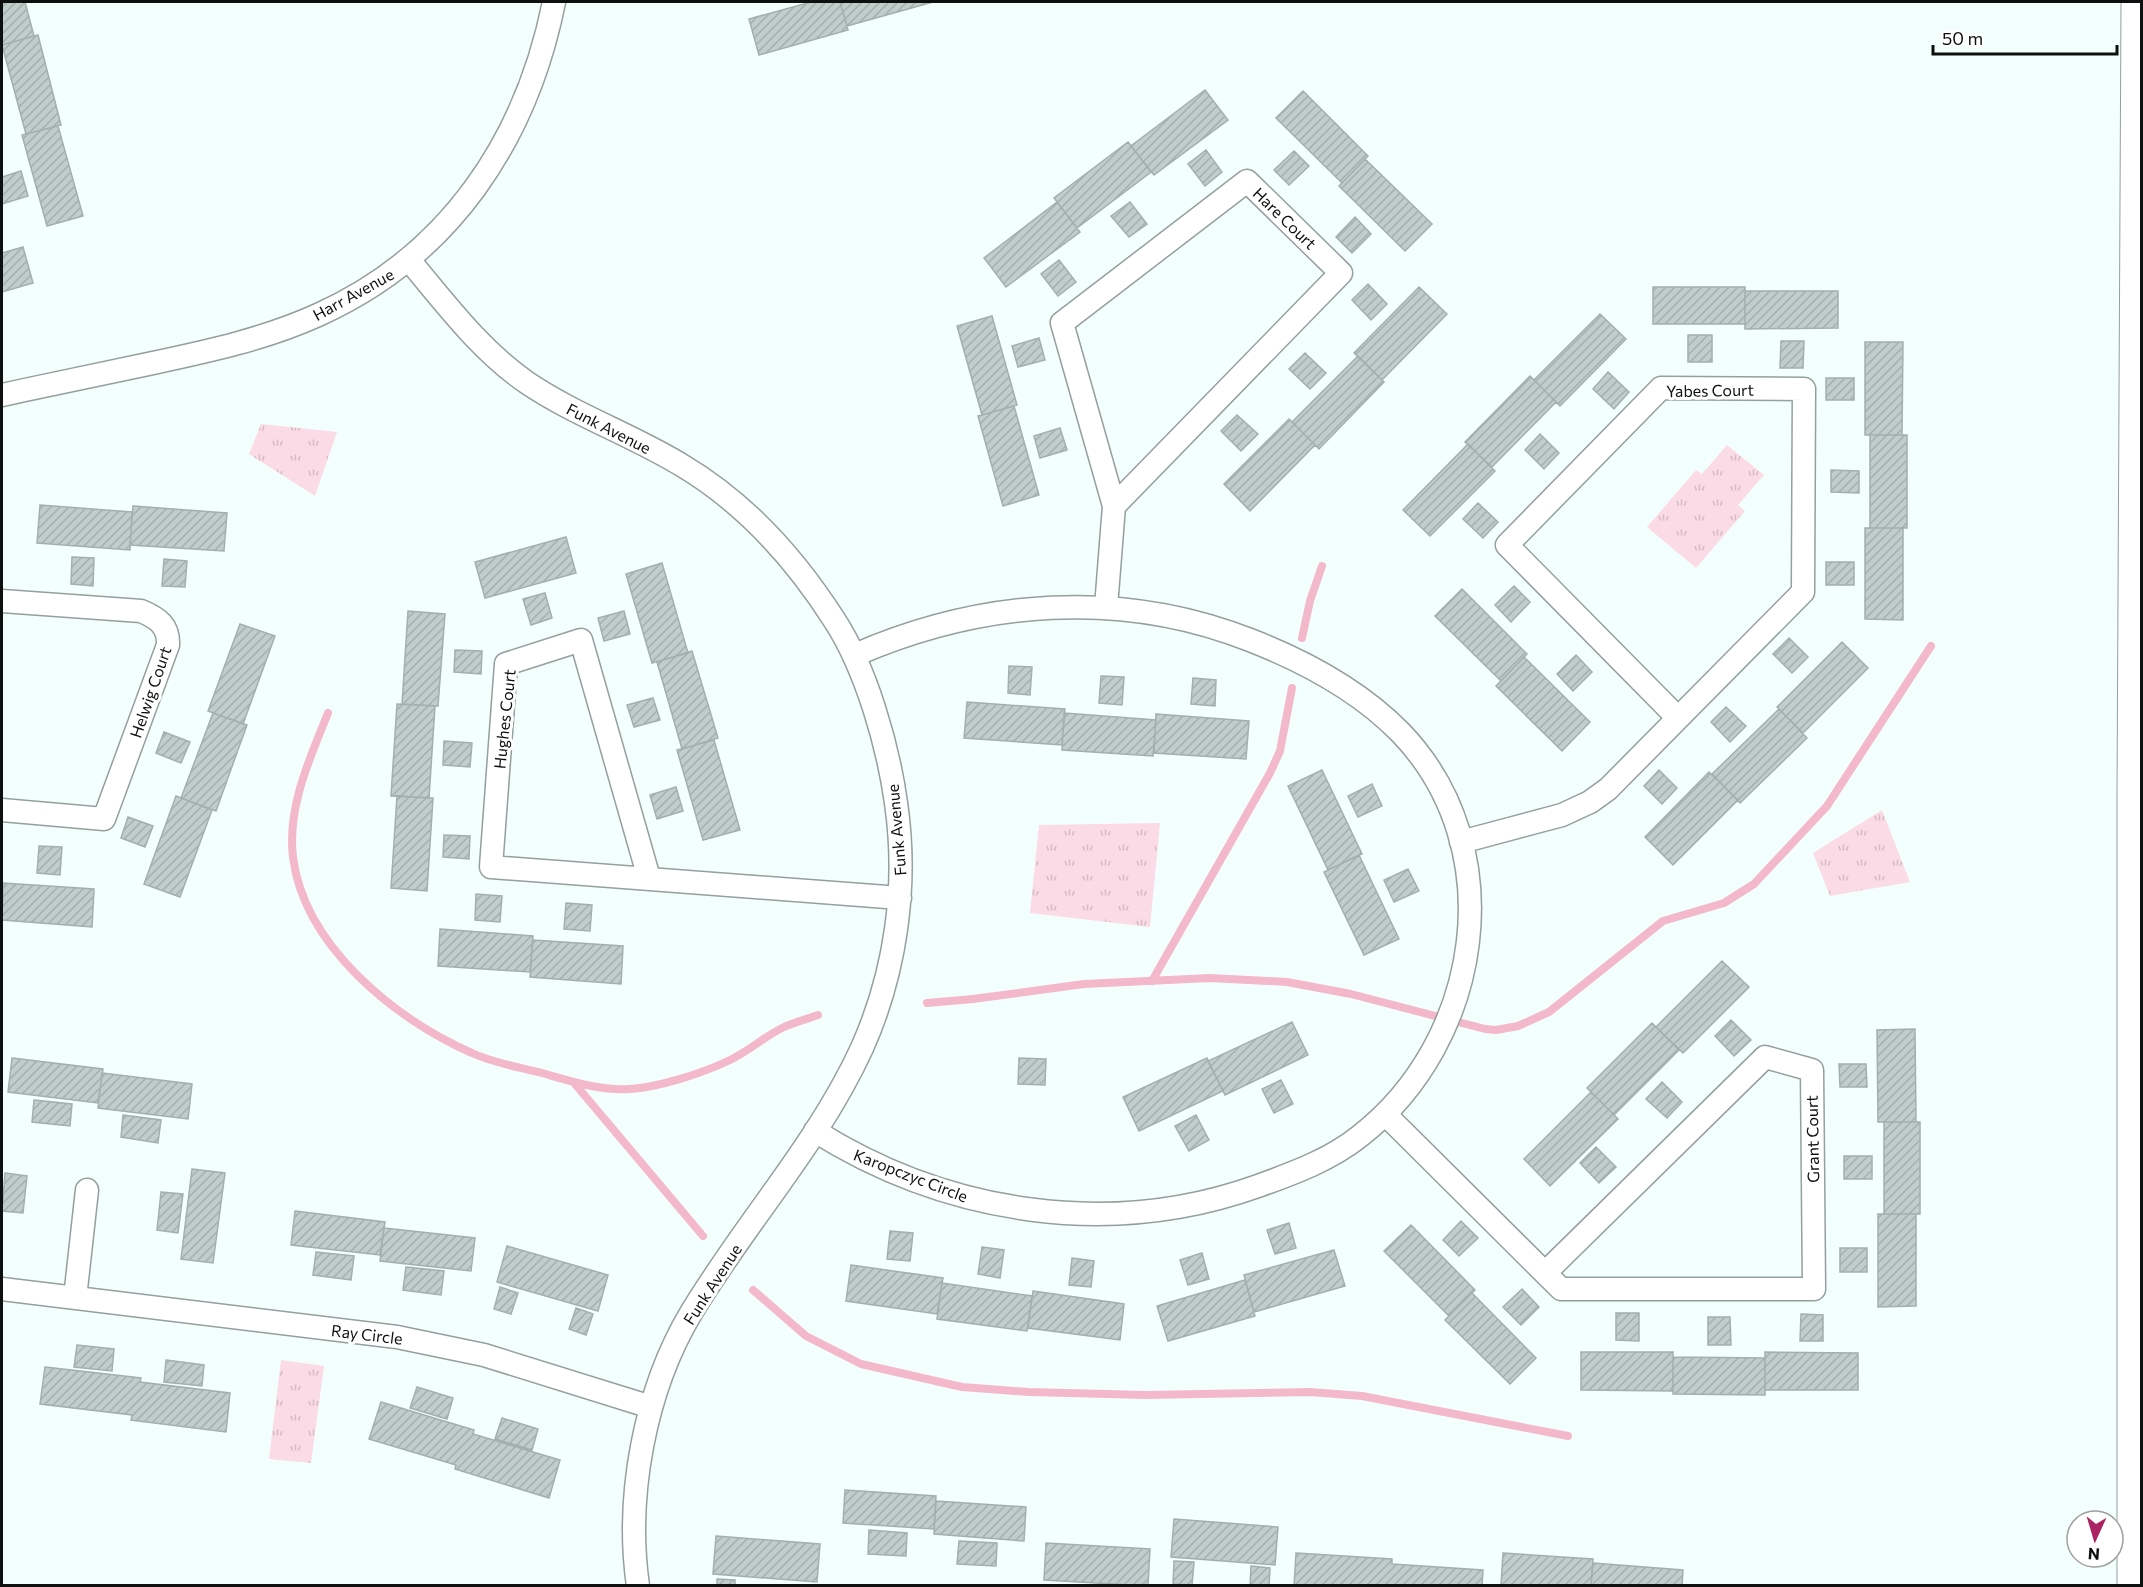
<svg xmlns="http://www.w3.org/2000/svg" width="2143" height="1587" viewBox="0 0 2143 1587" font-family="Commissioner,sans-serif">
	<style>
		.grass { fill: url(#grass-tufts) }
		.lines { fill: none; stroke-linecap: round; stroke-linejoin: round }
		.stream { stroke: #f4b8cb; stroke-width: 8 }
		.building { fill: url(#building-hatch); stroke: #a3afad; stroke-width: 1.5 }
		.street-casing { stroke: #949f9e; stroke-width: 25 }
		.highway-casing { stroke: #949f9e; stroke-width: 35 }
		.street { stroke: #fff; stroke-width: 22 }
		.highway { stroke: #fff; stroke-width: 33 }
		.labels { text-anchor: middle; dominant-baseline: central; stroke-width: 6; stroke-linejoin: round; paint-order: stroke }
		.street-label { font-size: 16px; fill: #0c100f; stroke: #fff }
	</style>
	<defs>
		<pattern id="grass-tufts" width="24" height="20" patternUnits="userSpaceOnUse" patternTransform="scale(1.5)"><rect width="24" height="20" fill="#fbdbe5"/><path d="M3 7l-1-3M5 7V3M7 7l1-3M15 17l-1-3M17 17v-4M19 17l1-3" fill="none" stroke="#d6bbc3"/></pattern>
		<pattern id="building-hatch" width="6" height="6" patternUnits="userSpaceOnUse" patternTransform="scale(1.5)"><rect width="6" height="6" fill="#c1cdcb"/><path d="M-1 1l2-2M0 6l6-6M5 7l2-2" fill="none" stroke="#a5afad"/></pattern>
	</defs>
	<rect width="100%" height="100%" fill="#f2fffd"/>
	<path class="grass" d="M 261,424 L 337,432 L 315,496 L 249,454 Z
		M 1727,445 L 1764,475 L 1738,505 L 1745,511 L 1696,568 L 1647,527 L 1696,470 L 1702,474 Z
		M 1882,810 L 1910,882 L 1830,896 L 1813,853 Z
		M 1160,823 L 1150,927 L 1030,913 L 1039,825 Z
		M 281,1360 L 324,1366 L 311,1463 L 269,1459 Z"/>
	<g class="lines">
		<path class="stream" d="M 1302,638 L 1310,601 L 1322,566
			M 328,713 C 310,758 287,807 293,857 C 304,946 395,1019 472,1053 C 493,1063 519,1067 542,1073 C 570,1081 600,1091 630,1089 C 660,1087 703,1073 730,1060 C 749,1051 765,1036 784,1027 C 795,1022 807,1019 818,1015
			M 1152,981 L 1270,773 L 1280,751 L 1292,688
			M 927,1003 L 973,999 L 1084,984 L 1210,978 L 1287,982 L 1351,994 L 1485,1029 L 1496,1030 L 1518,1026 L 1549,1012 L 1663,921 L 1724,903 L 1754,884 L 1827,806 L 1931,646
			M 575,1084 L 703,1236
			M 753,1290 L 806,1336 L 861,1364 L 962,1387 L 1029,1392 L 1146,1395 L 1310,1392 L 1362,1396 L 1568,1436"/>
	</g>
	<path class="building" d="M 2,2 L 25,2 L 34,36 L 2,45 Z
		M 811,2 L 840,2 L 848,30 L 759,55 L 749,19 Z
		M 840,2 L 933,2 L 847,26 Z
		M 38,35 L 61,125 L 26,134 L 2,45 Z
		M 1205,90 L 1228,120 L 1154,175 L 1131,146 Z
		M 1303,91 L 1368,156 L 1342,183 L 1276,118 Z
		M 58,126 L 83,216 L 47,226 L 22,135 Z
		M 1128,142 L 1151,172 L 1077,228 L 1054,198 Z
		M 1206,150 L 1222,172 L 1205,186 L 1188,164 Z
		M 1294,151 L 1309,166 L 1289,185 L 1274,170 Z
		M 1365,159 L 1432,224 L 1405,251 L 1339,186 Z
		M 21,171 L 28,196 L 2,204 L 2,177 Z
		M 1057,202 L 1080,232 L 1006,287 L 984,258 Z
		M 1130,202 L 1147,224 L 1129,237 L 1111,216 Z
		M 1355,217 L 1371,234 L 1352,253 L 1336,237 Z
		M 23,247 L 33,283 L 2,292 L 2,253 Z
		M 1059,260 L 1076,282 L 1058,296 L 1041,274 Z
		M 1368,284 L 1387,304 L 1371,320 L 1352,300 Z
		M 1419,287 L 1447,314 L 1382,380 L 1354,353 Z
		M 1653,287 L 1745,287 L 1745,324 L 1653,324 Z
		M 1745,291 L 1838,291 L 1838,328 L 1745,329 Z
		M 1600,314 L 1626,339 L 1560,406 L 1534,380 Z
		M 992,316 L 1017,405 L 982,415 L 957,326 Z
		M 1688,335 L 1712,335 L 1712,362 L 1688,362 Z
		M 1039,338 L 1045,360 L 1018,367 L 1012,346 Z
		M 1781,341 L 1804,341 L 1803,368 L 1780,368 Z
		M 1865,342 L 1903,342 L 1902,435 L 1865,435 Z
		M 1305,353 L 1326,373 L 1310,389 L 1289,369 Z
		M 1358,356 L 1384,382 L 1319,449 L 1292,422 Z
		M 1608,372 L 1629,392 L 1614,409 L 1593,389 Z
		M 1530,376 L 1556,402 L 1492,467 L 1465,442 Z
		M 1826,378 L 1854,378 L 1854,400 L 1826,400 Z
		M 1014,406 L 1039,495 L 1003,506 L 978,416 Z
		M 1237,415 L 1258,434 L 1241,451 L 1221,431 Z
		M 1289,419 L 1315,445 L 1250,511 L 1224,484 Z
		M 1060,428 L 1067,450 L 1040,458 L 1034,436 Z
		M 1540,434 L 1559,453 L 1544,469 L 1525,450 Z
		M 1870,435 L 1907,435 L 1907,528 L 1870,528 Z
		M 1468,444 L 1495,471 L 1430,536 L 1403,510 Z
		M 1831,470 L 1859,471 L 1859,493 L 1831,492 Z
		M 1478,503 L 1498,522 L 1483,538 L 1463,519 Z
		M 40,505 L 132,512 L 130,550 L 37,543 Z
		M 133,506 L 227,513 L 224,551 L 130,545 Z
		M 1865,528 L 1903,528 L 1903,620 L 1865,619 Z
		M 566,537 L 576,573 L 485,598 L 475,562 Z
		M 72,557 L 94,558 L 93,586 L 71,584 Z
		M 164,559 L 187,561 L 185,587 L 162,586 Z
		M 1826,562 L 1854,562 L 1854,585 L 1826,585 Z
		M 662,563 L 688,653 L 652,663 L 626,574 Z
		M 1514,586 L 1530,602 L 1511,622 L 1495,605 Z
		M 1462,589 L 1527,654 L 1501,681 L 1435,616 Z
		M 545,593 L 552,618 L 531,625 L 523,599 Z
		M 408,611 L 445,614 L 438,706 L 402,704 Z
		M 624,611 L 630,634 L 604,641 L 598,618 Z
		M 240,624 L 275,636 L 243,724 L 208,711 Z
		M 1789,638 L 1808,657 L 1792,673 L 1773,654 Z
		M 1842,642 L 1868,668 L 1803,733 L 1777,707 Z
		M 455,650 L 482,651 L 481,674 L 454,672 Z
		M 692,651 L 718,738 L 682,749 L 657,662 Z
		M 1576,655 L 1592,672 L 1573,691 L 1557,674 Z
		M 1524,657 L 1590,722 L 1562,751 L 1496,686 Z
		M 1009,666 L 1032,667 L 1030,695 L 1008,693 Z
		M 1101,676 L 1124,677 L 1122,705 L 1099,703 Z
		M 1193,678 L 1216,680 L 1215,706 L 1191,704 Z
		M 653,698 L 660,720 L 634,727 L 627,705 Z
		M 967,702 L 1065,709 L 1062,745 L 964,738 Z
		M 397,704 L 435,706 L 429,798 L 391,796 Z
		M 1726,707 L 1746,726 L 1730,742 L 1711,722 Z
		M 1779,709 L 1807,738 L 1740,803 L 1712,774 Z
		M 213,713 L 247,725 L 216,811 L 181,798 Z
		M 1064,713 L 1156,720 L 1153,756 L 1062,750 Z
		M 1156,714 L 1249,721 L 1246,759 L 1154,753 Z
		M 164,732 L 190,742 L 181,763 L 156,753 Z
		M 714,740 L 740,830 L 703,840 L 677,750 Z
		M 444,741 L 472,743 L 470,767 L 443,765 Z
		M 1322,770 L 1362,854 L 1328,870 L 1288,786 Z
		M 1659,770 L 1677,788 L 1662,804 L 1644,786 Z
		M 1709,772 L 1738,800 L 1673,865 L 1645,837 Z
		M 1372,784 L 1382,806 L 1358,817 L 1348,796 Z
		M 676,787 L 683,811 L 657,819 L 650,795 Z
		M 176,796 L 212,810 L 180,897 L 144,884 Z
		M 397,796 L 433,798 L 427,891 L 391,888 Z
		M 128,817 L 153,826 L 145,847 L 121,838 Z
		M 444,835 L 470,836 L 469,859 L 443,857 Z
		M 39,846 L 62,847 L 60,875 L 37,873 Z
		M 1359,855 L 1399,939 L 1364,955 L 1324,872 Z
		M 1408,869 L 1419,891 L 1394,902 L 1384,880 Z
		M 3,883 L 94,889 L 92,927 L 2,920 Z
		M 476,894 L 502,896 L 500,922 L 475,920 Z
		M 566,903 L 592,905 L 590,931 L 564,929 Z
		M 440,929 L 533,936 L 530,972 L 438,966 Z
		M 533,940 L 623,946 L 621,984 L 530,977 Z
		M 1722,961 L 1749,987 L 1683,1053 L 1656,1027 Z
		M 1731,1020 L 1751,1040 L 1734,1056 L 1715,1036 Z
		M 1292,1022 L 1308,1055 L 1225,1095 L 1208,1061 Z
		M 1652,1023 L 1679,1050 L 1614,1115 L 1587,1088 Z
		M 1915,1029 L 1916,1122 L 1878,1122 L 1877,1030 Z
		M 12,1058 L 103,1069 L 98,1103 L 8,1092 Z
		M 1019,1058 L 1046,1059 L 1045,1085 L 1018,1084 Z
		M 1207,1058 L 1223,1091 L 1139,1131 L 1123,1097 Z
		M 1839,1064 L 1866,1064 L 1867,1087 L 1840,1087 Z
		M 102,1073 L 192,1084 L 188,1119 L 98,1108 Z
		M 1281,1080 L 1293,1104 L 1274,1113 L 1262,1089 Z
		M 1662,1082 L 1682,1102 L 1667,1118 L 1646,1099 Z
		M 1591,1092 L 1618,1119 L 1550,1186 L 1524,1159 Z
		M 34,1100 L 72,1104 L 70,1126 L 32,1122 Z
		M 123,1115 L 161,1120 L 158,1143 L 121,1137 Z
		M 1196,1115 L 1209,1140 L 1189,1151 L 1175,1126 Z
		M 1884,1122 L 1920,1122 L 1920,1214 L 1884,1214 Z
		M 1596,1147 L 1616,1167 L 1599,1183 L 1580,1163 Z
		M 1844,1156 L 1872,1156 L 1872,1179 L 1844,1179 Z
		M 192,1169 L 225,1173 L 213,1263 L 181,1259 Z
		M 5,1173 L 27,1176 L 23,1213 L 2,1211 Z
		M 161,1192 L 183,1194 L 178,1233 L 157,1230 Z
		M 295,1211 L 385,1222 L 380,1255 L 291,1245 Z
		M 1878,1214 L 1916,1214 L 1916,1306 L 1878,1307 Z
		M 1461,1221 L 1478,1238 L 1459,1256 L 1443,1240 Z
		M 1289,1223 L 1296,1248 L 1275,1254 L 1267,1230 Z
		M 1411,1225 L 1475,1290 L 1449,1316 L 1384,1251 Z
		M 384,1228 L 475,1238 L 471,1271 L 380,1261 Z
		M 890,1231 L 913,1233 L 910,1261 L 887,1259 Z
		M 507,1246 L 608,1275 L 598,1311 L 497,1282 Z
		M 982,1247 L 1004,1250 L 1000,1278 L 978,1274 Z
		M 1840,1248 L 1867,1248 L 1867,1272 L 1840,1272 Z
		M 1334,1250 L 1345,1286 L 1254,1312 L 1244,1275 Z
		M 316,1252 L 354,1256 L 351,1280 L 313,1275 Z
		M 1202,1253 L 1209,1279 L 1188,1285 L 1180,1260 Z
		M 1072,1258 L 1094,1261 L 1091,1287 L 1069,1285 Z
		M 851,1265 L 943,1278 L 937,1314 L 846,1301 Z
		M 406,1267 L 444,1271 L 441,1295 L 403,1290 Z
		M 1245,1280 L 1255,1316 L 1168,1341 L 1157,1306 Z
		M 942,1283 L 1032,1296 L 1027,1331 L 937,1319 Z
		M 500,1287 L 518,1293 L 511,1314 L 494,1309 Z
		M 1522,1289 L 1539,1307 L 1521,1325 L 1503,1307 Z
		M 1033,1291 L 1124,1304 L 1120,1340 L 1028,1328 Z
		M 1472,1293 L 1536,1358 L 1510,1384 L 1445,1320 Z
		M 576,1308 L 593,1314 L 586,1335 L 569,1329 Z
		M 1616,1313 L 1639,1313 L 1639,1341 L 1616,1340 Z
		M 1801,1314 L 1823,1315 L 1823,1341 L 1800,1341 Z
		M 1708,1317 L 1730,1317 L 1731,1345 L 1708,1345 Z
		M 77,1345 L 114,1349 L 112,1371 L 74,1367 Z
		M 1581,1352 L 1673,1352 L 1673,1391 L 1581,1390 Z
		M 1765,1352 L 1858,1353 L 1858,1390 L 1765,1390 Z
		M 1673,1357 L 1765,1358 L 1765,1395 L 1673,1394 Z
		M 166,1360 L 204,1365 L 202,1386 L 164,1382 Z
		M 45,1367 L 141,1378 L 140,1382 L 230,1393 L 226,1432 L 131,1420 L 132,1415 L 40,1404 Z
		M 417,1387 L 453,1398 L 447,1419 L 410,1408 Z
		M 381,1402 L 474,1430 L 473,1434 L 560,1460 L 549,1498 L 455,1469 L 456,1465 L 369,1439 Z
		M 502,1418 L 538,1429 L 532,1450 L 495,1439 Z
		M 845,1490 L 936,1496 L 934,1529 L 843,1523 Z
		M 936,1501 L 1026,1507 L 1024,1541 L 934,1534 Z
		M 1174,1519 L 1278,1527 L 1275,1565 L 1171,1557 Z
		M 869,1530 L 907,1533 L 906,1556 L 868,1554 Z
		M 716,1536 L 820,1544 L 817,1582 L 713,1574 Z
		M 959,1541 L 997,1543 L 996,1566 L 957,1564 Z
		M 1046,1543 L 1150,1549 L 1148,1586 L 1044,1580 Z
		M 1296,1553 L 1392,1559 L 1392,1564 L 1483,1570 L 1482,1586 L 1294,1586 Z
		M 1503,1553 L 1593,1559 L 1591,1586 L 1501,1585 Z
		M 1174,1561 L 1194,1562 L 1192,1585 L 1173,1584 Z
		M 1593,1563 L 1683,1570 L 1682,1586 L 1591,1586 Z
		M 1251,1566 L 1270,1568 L 1269,1586 L 1250,1586 Z
		M 717,1579 L 735,1580 L 735,1586 L 717,1586 Z"/>
	<g class="lines">
		<defs>
			<path id="street" d="M 409,260 C 445,303 480,350 526,382 C 576,416 633,435 683,466 C 745,503 796,560 835,621 C 866,669 888,745 896,803 C 908,885 896,972 862,1048 C 818,1144 745,1223 691,1313 C 645,1390 625,1496 638,1586
				M 2,395 C 52,384 102,374 153,363 C 209,351 265,339 318,315 C 449,256 526,141 554,2
				M 2,601 L 141,611 C 158,618 169,626 168,645 L 104,819 L 2,810
				M 1106,607 L 1114,506 L 1341,273 L 1247,181 L 1062,323 L 1114,506
				M 1461,842 L 1562,815 L 1590,802 L 1608,789 L 1803,592 L 1804,389 L 1661,388 L 1507,545 L 1677,717
				M 649,878 L 581,640 L 506,664 L 491,867 L 900,898
				M 1385,1114 L 1561,1289 L 1814,1289 L 1812,1070 L 1765,1057 L 1545,1273
				M 815,1131 C 947,1214 1110,1239 1258,1186 C 1294,1173 1330,1160 1360,1136 C 1482,1041 1512,849 1401,733 C 1360,691 1304,661 1250,640 C 1121,589 981,600 855,655
				M 2,1289 L 397,1337 L 484,1355 L 651,1407
				M 75,1298 L 87,1190"/>
			<path id="highway" d="M 2134,1586 L 2134,796 L 2138,2"/>
		</defs>
		<use href="#street" class="street-casing"/>
		<use href="#highway" class="highway-casing"/>
		<use href="#street" class="street"/>
		<use href="#highway" class="highway"/>
	</g>
	<g class="labels">
		<g class="street-label">
			<text transform="translate(1285 218) rotate(44)">Hare Court</text>
			<text transform="translate(353 294) rotate(-29)">Harr Avenue</text>
			<text transform="translate(1710 390) rotate(-1)">Yabes Court</text>
			<text transform="translate(609 428) rotate(27)">Funk Avenue</text>
			<text transform="translate(150 692) rotate(-71)">Helwig Court</text>
			<text transform="translate(504 719) rotate(-84)">Hughes Court</text>
			<text transform="translate(896 830) rotate(-95)">Funk Avenue</text>
			<text transform="translate(1812 1139) rotate(-91)">Grant Court</text>
			<text transform="translate(911 1175) rotate(21)">Karopczyc Circle</text>
			<text transform="translate(712 1284) rotate(-57)">Funk Avenue</text>
			<text transform="translate(367 1334) rotate(7)">Ray Circle</text>
		</g>
	</g>
	<rect width="2143" height="1587" fill="none" stroke="#0c100f" stroke-width="6"/>
	<g transform="translate(2095 1539) rotate(184)"><circle r="28" fill="#ffffff" stroke="#9e9f9f" stroke-width="1.5"/>
	<path d="M0-4.5L10 22L0 15L-10 22Z" fill="#ad2263"/>
	<text y="-9" font-size="16" font-weight="bold" text-anchor="middle" fill="#0c100f">N</text>
	</g>
	<path d="M1933 45v9h184v-9" fill="none" stroke="#0c100f" stroke-width="3"/>
	<text x="1942" y="45" font-size="18" fill="#0c100f" stroke="#ffffff" stroke-width="4.5" paint-order="stroke">50 m</text>
</svg>
